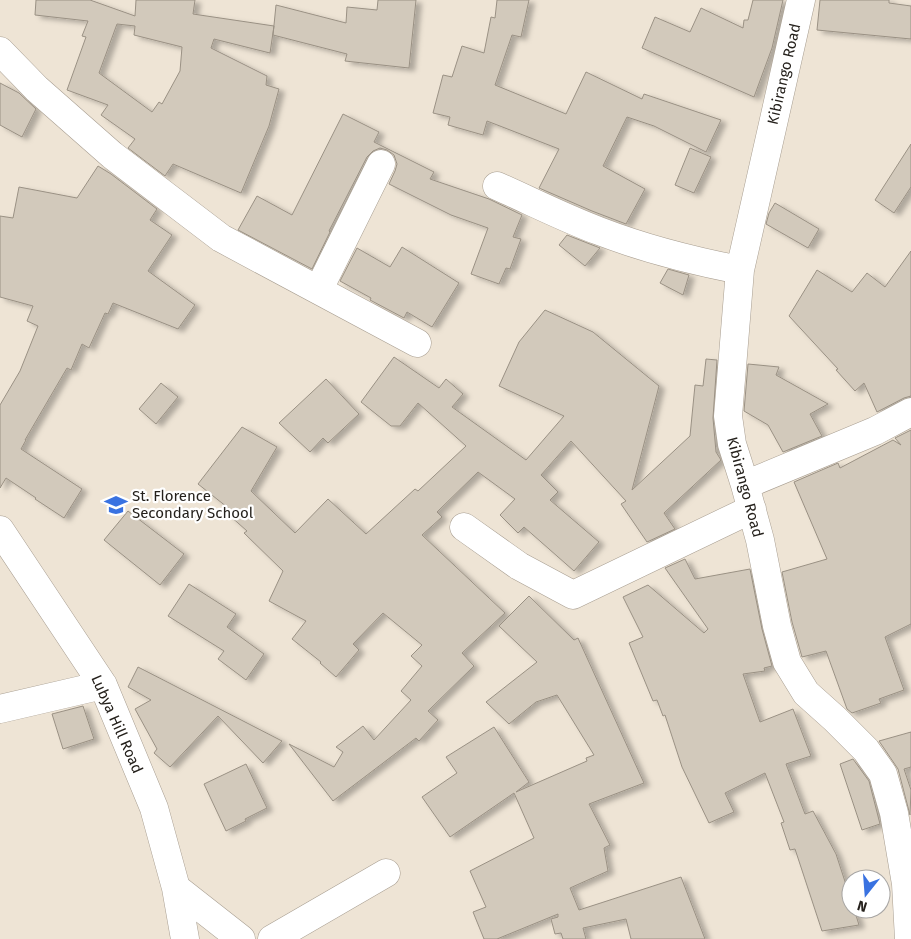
<svg xmlns="http://www.w3.org/2000/svg" width="911" height="939" viewBox="0 0 911 939" font-family="'Fira Sans',sans-serif">
	<style>
		.building { fill: #d2c9bb; stroke: #9a9184; fill-rule: evenodd; filter: url(#shadow) }
		.lines { fill: none; stroke-linecap: round; stroke-linejoin: round }
		.street-casing { stroke: #a89e91; stroke-width: 29 }
		.street { stroke: #fff; stroke-width: 28 }
		.labels { text-anchor: middle; dominant-baseline: central; stroke-width: 4.5; stroke-linejoin: round; paint-order: stroke }
		.street-label { font-size: 15px; fill: #25211c; stroke: #fff }
		.poi-label { font-size: 15px; fill: #25211c; stroke: #fff; text-anchor: start }
	</style>
	<defs>
		<filter id="shadow"><feDropShadow dx="5.5" dy="3" stdDeviation="2.5" flood-color="#0004"/></filter>
	</defs>
	<rect width="100%" height="100%" fill="#eee4d5"/>
	<path class="building" d="M 36,0 L 90,0 L 135,16 L 136,0 L 195,0 L 193,14 L 274,26 L 270,53 L 214,39 L 211,48 L 267,76 L 266,85 L 279,89 L 269,126 L 241,193 L 173,164 L 165,176 L 128,148 L 135,139 L 101,115 L 108,105 L 67,90 L 86,37 L 82,36 L 88,21 L 35,15 ZM 117,24 L 135,26 L 134,35 L 182,47 L 180,71 L 162,104 L 159,102 L 152,112 L 99,73 Z
		M 378,0 L 416,0 L 409,68 L 345,61 L 347,54 L 273,35 L 276,5 L 346,23 L 347,7 L 377,10 Z
		M 497,0 L 529,0 L 521,37 L 512,35 L 495,85 L 566,114 L 586,72 L 642,99 L 644,94 L 721,120 L 706,152 L 654,126 L 627,117 L 603,166 L 645,189 L 626,224 L 592,211 L 539,188 L 559,149 L 487,121 L 483,135 L 448,125 L 450,117 L 433,113 L 443,75 L 452,77 L 462,46 L 484,53 L 491,17 L 495,18 Z
		M 753,0 L 783,0 L 772,48 L 754,97 L 642,48 L 655,17 L 690,32 L 701,8 L 743,28 L 744,20 L 748,20 Z
		M 820,0 L 889,0 L 889,3 L 911,6 L 911,39 L 817,30 Z
		M 0,83 L 19,93 L 36,109 L 22,137 L 0,125 Z
		M 343,114 L 379,132 L 374,142 L 434,172 L 430,179 L 489,199 L 522,215 L 513,237 L 521,239 L 510,269 L 506,268 L 499,284 L 471,274 L 488,228 L 451,215 L 389,184 L 395,171 L 397,164 L 394,155 L 387,150 L 380,148 L 373,151 L 367,157 L 329,231 L 330,232 L 312,269 L 238,230 L 257,196 L 292,215 Z
		M 911,144 L 911,187 L 894,213 L 875,200 Z
		M 690,148 L 711,157 L 694,193 L 675,185 Z
		M 98,166 L 111,174 L 157,209 L 150,220 L 172,235 L 148,271 L 195,305 L 178,329 L 113,303 L 108,314 L 105,313 L 89,348 L 82,344 L 71,370 L 67,368 L 25,440 L 26,440 L 21,449 L 82,489 L 64,518 L 35,499 L 36,498 L 6,478 L 0,488 L 0,405 L 20,371 L 38,326 L 27,321 L 33,306 L 0,297 L 0,216 L 13,218 L 19,187 L 77,198 Z
		M 775,203 L 819,229 L 808,248 L 766,224 L 769,213 Z
		M 567,235 L 600,248 L 585,266 L 559,245 Z
		M 402,247 L 459,283 L 432,327 L 407,312 L 404,318 L 370,300 L 371,298 L 340,281 L 357,248 L 390,267 Z
		M 911,251 L 911,396 L 904,398 L 877,412 L 864,383 L 855,391 L 836,370 L 838,369 L 789,316 L 817,270 L 852,292 L 867,273 L 885,287 Z
		M 668,269 L 689,275 L 683,295 L 660,283 Z
		M 545,310 L 593,332 L 659,386 L 632,490 L 690,436 L 695,385 L 703,386 L 706,359 L 717,360 L 713,418 L 716,452 L 721,460 L 664,513 L 675,529 L 647,542 L 621,504 L 626,501 L 571,441 L 541,475 L 558,492 L 550,500 L 599,542 L 574,571 L 524,527 L 518,533 L 500,515 L 515,499 L 478,472 L 437,512 L 442,517 L 422,535 L 505,613 L 462,653 L 474,666 L 428,711 L 438,720 L 419,741 L 416,738 L 333,801 L 289,744 L 334,767 L 343,752 L 336,747 L 363,726 L 374,740 L 411,700 L 401,691 L 422,666 L 411,656 L 422,645 L 383,613 L 353,644 L 359,650 L 336,677 L 320,663 L 321,662 L 292,639 L 306,621 L 269,601 L 283,571 L 244,533 L 247,531 L 229,515 L 232,511 L 198,484 L 242,427 L 277,447 L 251,491 L 295,533 L 328,499 L 366,534 L 415,489 L 418,491 L 466,446 L 418,403 L 400,426 L 391,426 L 361,402 L 394,357 L 439,388 L 446,379 L 463,394 L 452,407 L 526,460 L 564,416 L 499,386 L 519,342 Z
		M 748,364 L 779,367 L 776,375 L 828,404 L 810,414 L 822,436 L 783,452 L 768,425 L 744,411 Z
		M 326,379 L 359,414 L 328,443 L 323,438 L 310,452 L 279,423 Z
		M 161,383 L 178,397 L 156,424 L 139,409 Z
		M 911,430 L 911,624 L 885,637 L 904,690 L 879,699 L 881,703 L 852,713 L 847,709 L 826,651 L 802,657 L 792,622 L 782,572 L 827,559 L 794,482 L 838,463 L 840,468 L 893,440 L 901,445 L 895,438 Z
		M 128,511 L 184,554 L 160,585 L 104,540 Z
		M 685,559 L 695,579 L 750,569 L 762,629 L 772,666 L 764,668 L 765,671 L 743,674 L 760,722 L 793,709 L 811,756 L 786,764 L 805,814 L 813,811 L 836,854 L 851,900 L 851,909 L 854,909 L 859,925 L 822,931 L 795,849 L 790,850 L 781,823 L 784,822 L 765,773 L 725,793 L 734,812 L 709,823 L 682,767 L 665,715 L 663,716 L 657,700 L 653,701 L 629,643 L 643,637 L 623,597 L 648,585 L 704,633 L 708,629 L 665,568 Z
		M 189,584 L 236,614 L 227,627 L 264,654 L 246,680 L 218,659 L 224,651 L 168,616 Z
		M 529,596 L 574,640 L 578,638 L 644,783 L 589,804 L 610,845 L 604,848 L 608,871 L 570,888 L 579,910 L 681,877 L 705,939 L 631,939 L 626,919 L 583,928 L 586,939 L 563,939 L 561,933 L 555,934 L 551,919 L 558,917 L 558,914 L 497,939 L 484,939 L 473,912 L 486,907 L 470,871 L 534,838 L 514,793 L 450,837 L 422,797 L 457,773 L 446,757 L 494,727 L 529,782 L 516,792 L 587,761 L 586,758 L 594,755 L 557,695 L 536,702 L 509,724 L 486,702 L 537,662 L 499,626 Z
		M 138,667 L 212,705 L 282,741 L 263,763 L 218,716 L 170,767 L 154,753 L 157,749 L 135,709 L 151,700 L 128,687 Z
		M 83,706 L 94,739 L 63,749 L 52,714 Z
		M 911,732 L 911,767 L 904,769 L 911,790 L 910,815 L 898,769 L 879,741 Z
		M 853,759 L 869,781 L 880,824 L 862,830 L 840,764 Z
		M 246,764 L 267,808 L 245,819 L 246,821 L 226,831 L 204,784 Z"/>
	<g class="lines">
		<defs>
			<path id="street" d="M 801,0 L 740,270 L 728,416 L 732,444 L 745,485 L 760,540 L 777,626 L 787,662 L 806,693 L 835,719 L 866,750 L 883,774 L 894,813 L 906,884 L 909,939
				M 0,51 L 37,89 L 112,155 L 221,238 L 417,343
				M 497,186 C 531,201 564,218 599,231 C 643,248 694,261 740,270
				M 319,289 L 381,164
				M 745,485 L 875,431 L 911,412
				M 464,527 L 519,566 L 573,595 L 752,509
				M 0,530 L 103,685 L 154,808 L 176,888 L 185,939
				M 0,709 L 103,685
				M 176,888 L 241,939
				M 272,939 L 386,873"/>
		</defs>
		<use href="#street" class="street-casing"/>
		<use href="#street" class="street"/>
	</g>
	<defs>
		<symbol id="school-bare" viewBox="-9 -9 18 18"><path d="M0-5L7-2L0 1L-7-2ZM-4 1L0 2.5L4 1V4Q0 6-4 4Z" fill="#3972e1" stroke="#fff" stroke-width="2.5" paint-order="stroke"/></symbol>
	</defs>
	<g fill-rule="evenodd">
		<use href="#school-bare" x="100" y="489" width="32" height="32"/>
	</g>
	<g class="labels">
		<g class="street-label">
			<text transform="translate(784 74) rotate(-77)">Kibirango Road</text>
			<text transform="translate(745 487) rotate(75)">Kibirango Road</text>
			<text transform="translate(117 724) rotate(66)">Lubya Hill Road</text>
		</g>
		<g class="poi-label">
			<text x="132" y="496">St. Florence<tspan x="132" dy="17">Secondary School</tspan></text>
		</g>
	</g>
	<g transform="translate(866 894) rotate(197)"><circle r="24" fill="#ffffff" stroke="#a8a6a4"/>
	<path d="M0-4L9 19L0 12L-9 19Z" fill="#3972e1"/>
	<text y="-8" font-size="14" font-weight="bold" text-anchor="middle" fill="#25211c">N</text>
	</g>
</svg>
